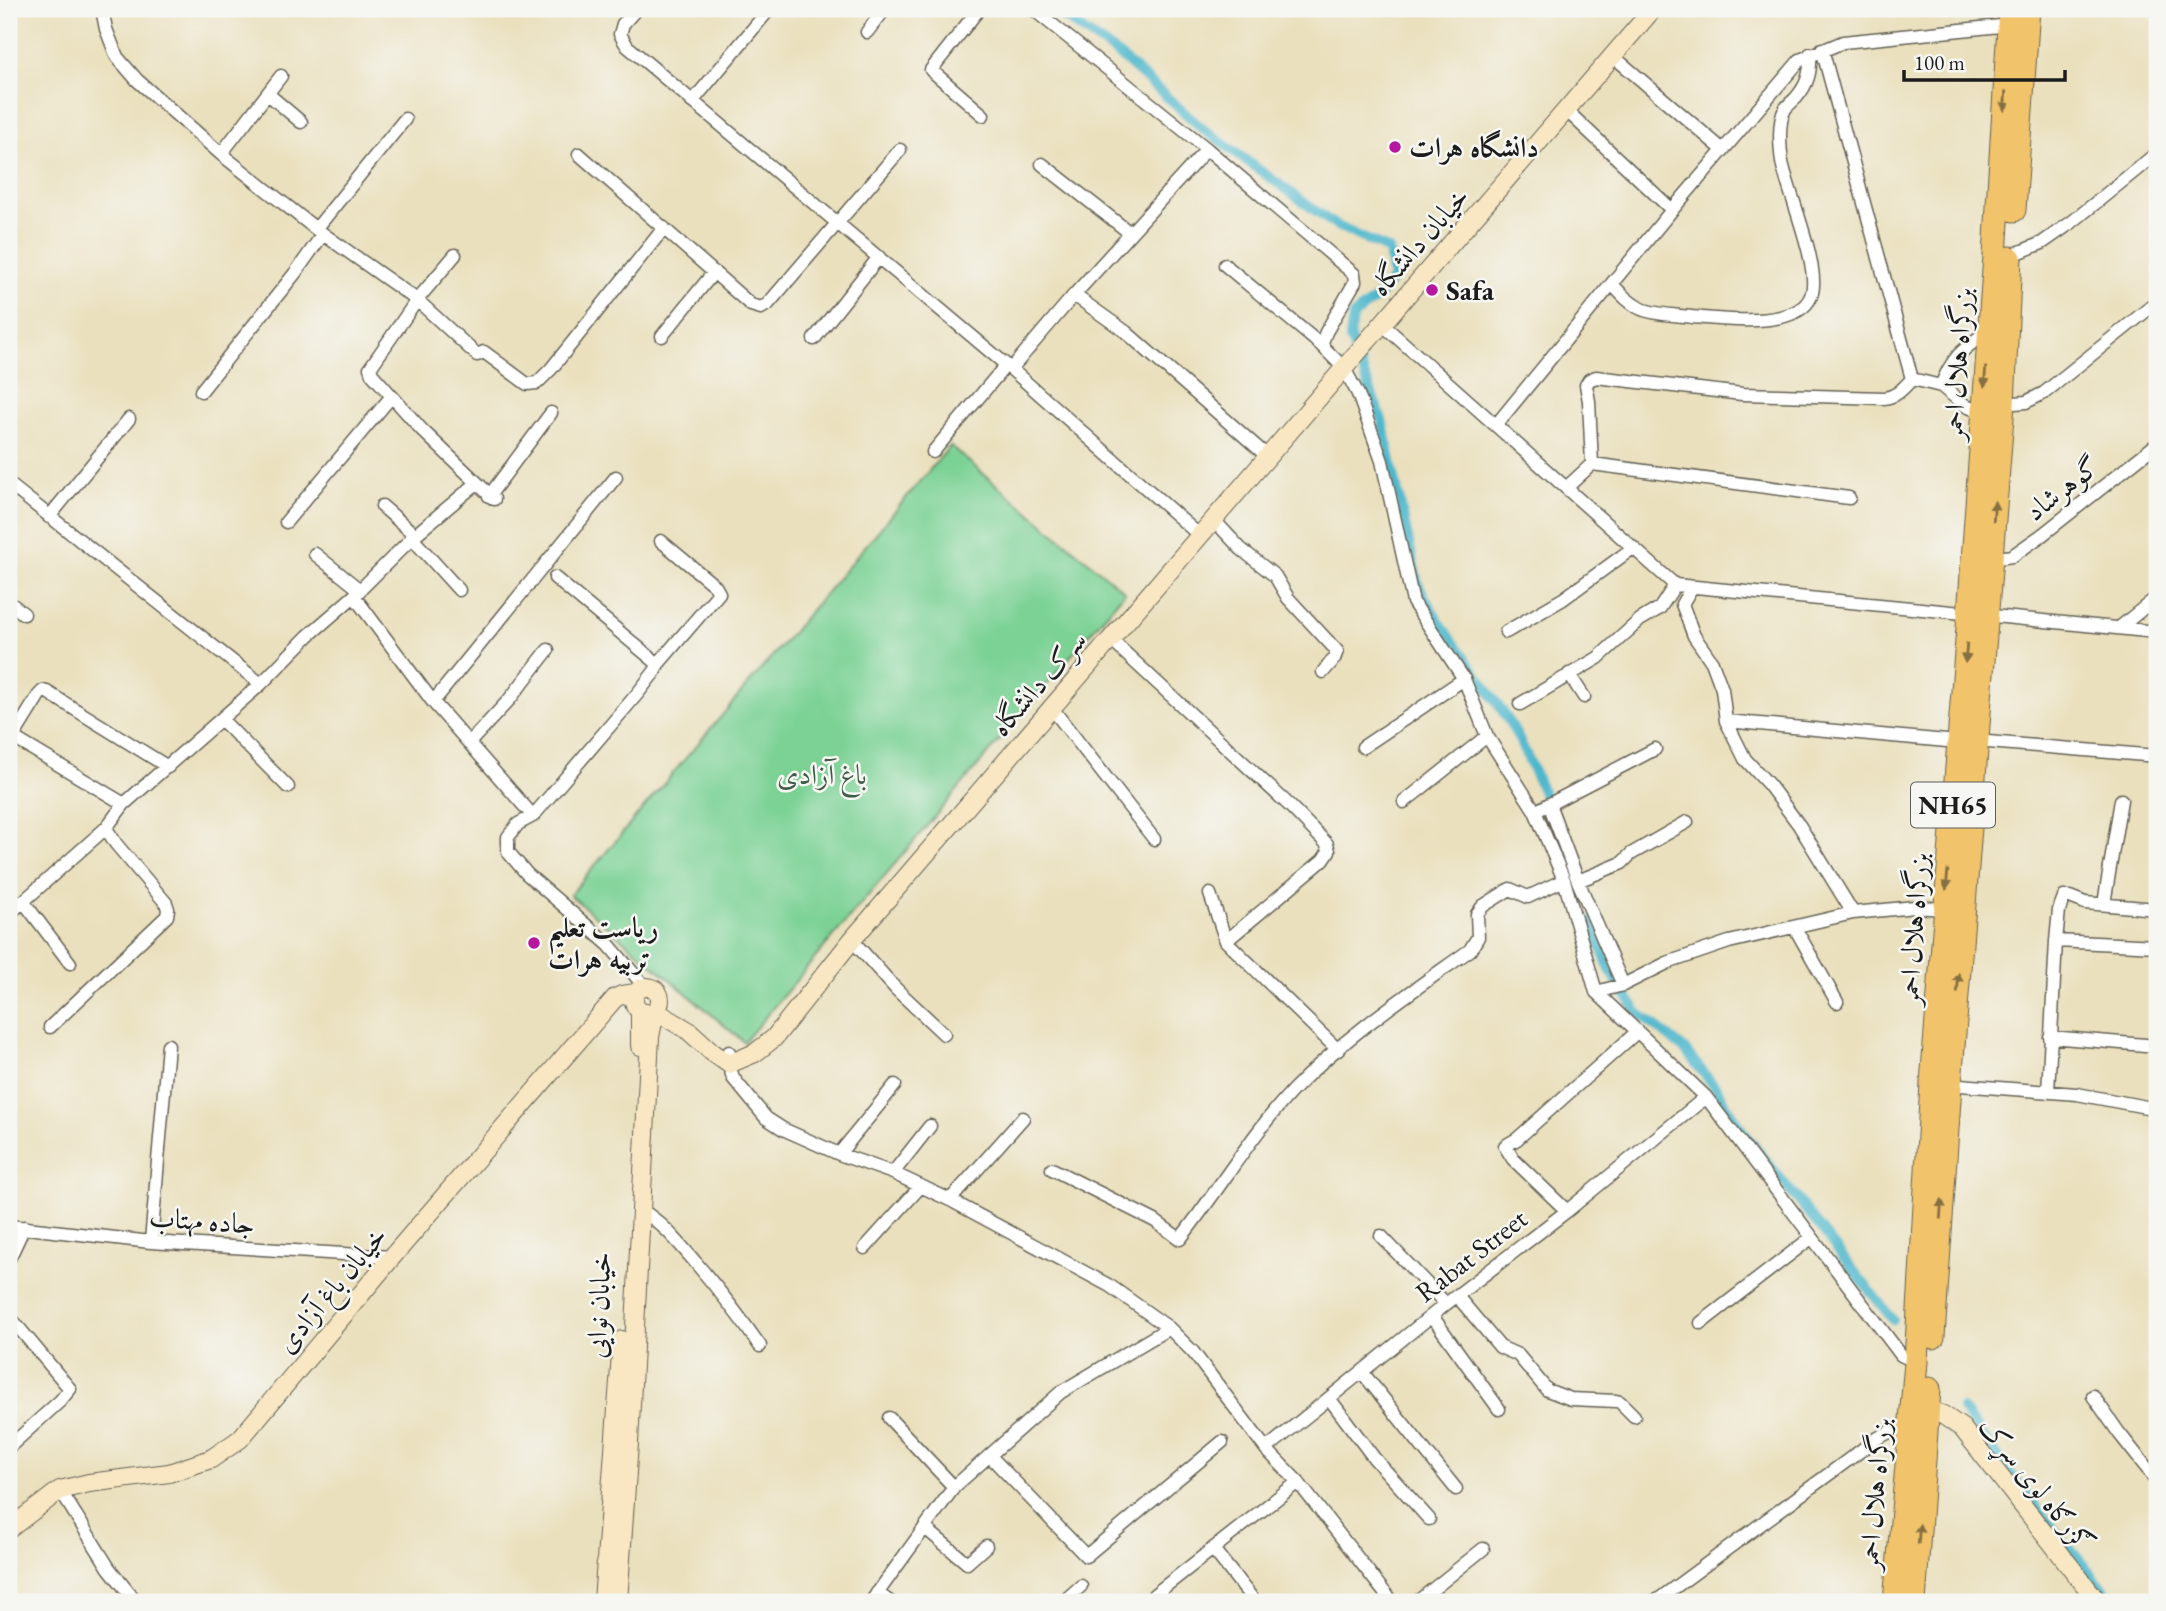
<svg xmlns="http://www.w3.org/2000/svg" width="2166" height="1611" viewBox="0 0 2166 1611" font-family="'EB Garamond',Amiri,serif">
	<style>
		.green { fill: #7cd295; stroke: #4c7758; stroke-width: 2 }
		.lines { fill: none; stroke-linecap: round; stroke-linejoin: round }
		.canal { stroke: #4eb7cc; stroke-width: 10 }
		.street-casing { stroke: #646154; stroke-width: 15 }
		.secondary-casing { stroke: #646154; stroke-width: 20 }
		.highway-casing { stroke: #646154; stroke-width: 25 }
		.street { stroke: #fff; stroke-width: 12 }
		.secondary { stroke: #f9e7c3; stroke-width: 18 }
		.highway { stroke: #f1c36a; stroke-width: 23 }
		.oneway { fill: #867043 }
		.poi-dot { fill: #b5179e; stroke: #f6f6f2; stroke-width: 2.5 }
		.labels { text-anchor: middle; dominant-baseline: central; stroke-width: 5; stroke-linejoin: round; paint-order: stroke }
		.shield { fill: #f6f6f2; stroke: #5d5d5c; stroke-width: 2 }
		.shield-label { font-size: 26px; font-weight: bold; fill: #1c1c1c }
		.poi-label { font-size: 28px; font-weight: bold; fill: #1c1c1c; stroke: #f6f6f2; text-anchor: start }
		.street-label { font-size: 28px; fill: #1c1c1c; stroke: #f6f6f2 }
		.park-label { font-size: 28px; fill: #3e5c46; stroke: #f6f6f2 }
	</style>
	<rect width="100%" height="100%" fill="#f6f6f2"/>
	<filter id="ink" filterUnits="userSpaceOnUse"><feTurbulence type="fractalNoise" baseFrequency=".0143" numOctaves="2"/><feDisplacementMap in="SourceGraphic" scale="14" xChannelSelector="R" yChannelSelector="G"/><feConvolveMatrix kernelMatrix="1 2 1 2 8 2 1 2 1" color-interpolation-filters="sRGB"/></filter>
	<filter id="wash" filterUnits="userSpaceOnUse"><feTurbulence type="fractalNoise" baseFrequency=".00686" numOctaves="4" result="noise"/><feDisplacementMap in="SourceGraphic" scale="28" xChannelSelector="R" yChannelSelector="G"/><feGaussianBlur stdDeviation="1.57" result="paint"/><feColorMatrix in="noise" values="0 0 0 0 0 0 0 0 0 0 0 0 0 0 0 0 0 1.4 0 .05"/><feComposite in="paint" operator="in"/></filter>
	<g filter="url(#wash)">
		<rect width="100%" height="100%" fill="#eae0bd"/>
		<path class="green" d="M 950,446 L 1125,592 L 744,1042 L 570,895 Z"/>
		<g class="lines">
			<path class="canal" d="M 1052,9 L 1119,55 L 1203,129 L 1335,225 L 1389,250 L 1393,278 L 1380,295 L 1353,316 L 1350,338 L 1382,420 L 1418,584 C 1440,629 1473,667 1501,709 C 1520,737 1538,779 1550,811
				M 1590,921 L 1610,970 L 1637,1012 L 1684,1049 L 1716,1088 L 1739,1126 L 1893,1320
				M 1962,1409 L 2039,1511 L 2114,1602"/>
		</g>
	</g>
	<g filter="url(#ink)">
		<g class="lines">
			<defs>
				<path id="street" d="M 102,9 L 106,29 L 117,57 L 137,80 L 221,154 L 316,229 L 417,300 L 477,355 L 484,352 L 527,384 L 537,383 L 551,369 L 664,228
					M 636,9 L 623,24 L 620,34 L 627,46 L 1011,369 L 1199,535
					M 979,9 L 931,70 L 983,115
					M 1033,9 L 1207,149 L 1354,274 L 1355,282 L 1326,332 L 1321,345
					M 867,32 L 885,9
					M 1822,49 L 1912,379
					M 1613,56 L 1723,150
					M 268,94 L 301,122
					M 692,102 L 767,12
					M 1566,110 L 1672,210
					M 221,154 L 281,76
					M 579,154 L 751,305 L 761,308 L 768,304 L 900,150
					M 1042,164 L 1130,233
					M 316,229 L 405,119
					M 455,255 L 417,300 L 370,368 L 372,374 L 422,430 L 494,499
					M 2010,256 L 2042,243 L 2072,222 L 2157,153
					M 1225,265 L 1321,345 L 1344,368 L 1358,394 L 1382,461 L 1413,602 L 1464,679 L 1487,736 L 1535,811 L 1564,880 L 1596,992 L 1706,1097 L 1901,1355 L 1916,1362
					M 1612,284 C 1621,294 1631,305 1644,310 C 1659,315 1676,315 1692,317 C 1720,319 1798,330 1811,296 C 1822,270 1788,192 1782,162 C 1780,147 1778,122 1785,109 C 1788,105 1793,101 1796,98 C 1808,84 1811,72 1810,54
					M 1074,295 L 1126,332 L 1267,456
					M 1382,324 L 1675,585 L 2157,632
					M 662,336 L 714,272
					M 814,339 L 879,257
					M 1011,369 L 1074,295 L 1207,149
					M 1912,379 L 1941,386 L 1966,406 L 1983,413
					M 1941,386 C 1953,355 1964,349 1989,330
					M 201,391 L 296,272 L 323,234
					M 2003,404 L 2026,402 L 2044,393 L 2157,302
					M 1496,425 L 1672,210 L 1800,60 L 1843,42 L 2010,25
					M 933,452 L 1006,365
					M 1592,464 L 1589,401 L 1586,385 L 1589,380 L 1596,377 L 1742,394 L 1884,398 C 1897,397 1903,388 1912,379
					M 9,484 L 261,684
					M 1566,488 L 1592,464 L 1849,498
					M 489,496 L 551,413
					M 382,506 L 415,535
					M 49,517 L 129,419
					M 1213,519 L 1241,549 L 1275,576 L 1288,598 L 1337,651 L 1334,659 L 1323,672
					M 286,522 L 391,397
					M 412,538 L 459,590
					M 315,554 L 360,590
					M 1991,559 L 2012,556 L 2042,535 L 2157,444
					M 555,578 L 658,664
					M 1692,587 L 1682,604 L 1694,636 L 1712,662 L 1722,689 L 1726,721 L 1745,759 L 1769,785 L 1799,825 L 1853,913
					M 354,596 L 433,702 L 533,816 L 518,824 L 508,837 L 508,852 L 527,874 L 609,945 L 645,987
					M 9,602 L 24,614
					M 2119,628 L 2157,597
					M 1506,632 L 1563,599 L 1633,548
					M 1110,639 L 1289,805 L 1327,844 L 1329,851 L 1323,860 L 1226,941
					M 1569,674 L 1584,697
					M 433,702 L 616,477
					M 1520,704 L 1598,658 L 1640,620 L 1660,608 L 1675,585
					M 1051,707 L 1154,839
					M 221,719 L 288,787
					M 1726,721 L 1958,742
					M 9,735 L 124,804
					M 13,737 L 39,695 L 43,691 L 47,692 L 168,767
					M 1976,741 L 2157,756
					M 469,743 L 509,700 L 548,650
					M 1363,747 L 1464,679
					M 1404,802 L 1487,736
					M 1549,804 L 1578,881 L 1623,985
					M 1542,808 L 1655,749
					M 533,816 L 638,693 L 655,671 L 658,664 L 719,593 L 715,586 L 661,541
					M 1578,881 L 1622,863 L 1631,854 L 1687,822
					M 1210,894 L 1226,941 L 1338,1050
					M 23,901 L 70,963
					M 2104,904 L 2121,800
					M 9,914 L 106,828 L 124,804 L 261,684 L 308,636 L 354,596 L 415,535 L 477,483
					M 1795,928 L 1837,1002
					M 852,940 L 896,989 L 944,1034
					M 2056,941 L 2157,946
					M 1596,992 L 1623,985 L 1667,963 L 1729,942 L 1853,913 L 1915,907 L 1944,909
					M 50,1027 L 167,916 L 168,909 L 166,903 L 116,844 L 106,828
					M 2050,1037 L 2157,1046
					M 729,1052 L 729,1064 L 733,1078 L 766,1118 L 783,1129 L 839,1154 L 893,1173 L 950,1200 L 1110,1286 L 1169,1328 L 1193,1352 L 1266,1449 L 1298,1482 L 1392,1602
					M 1946,1084 L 2077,1094 L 2157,1109
					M 2048,1092 L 2056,941 L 2059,910 L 2064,897 L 2070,897 L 2085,903 L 2157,909
					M 839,1154 L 895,1085
					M 1052,1169 L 1155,1221 L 1180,1239 C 1219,1190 1250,1136 1293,1090 C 1344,1037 1410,993 1470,950 L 1478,937 L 1477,914 L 1483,906 L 1510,889 L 1528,897 L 1564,880
					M 893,1173 L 930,1126
					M 950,1200 L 1023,1118
					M 641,1210 C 664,1224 679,1243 696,1263 C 719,1290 740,1317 760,1346
					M 1567,1211 L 1513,1159 L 1505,1146 L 1517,1139 L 1638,1031
					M 9,1226 L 151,1242 L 392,1257
					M 1381,1236 L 1446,1304
					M 151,1242 L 168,1045
					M 865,1248 L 921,1186
					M 9,1259 L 24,1227
					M 1457,1296 L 1500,1347 L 1518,1355 L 1547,1390 L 1571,1399 L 1616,1401 L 1620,1402 L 1634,1416
					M 9,1316 L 70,1389 L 60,1401 L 9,1447
					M 1432,1316 L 1499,1409
					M 1701,1323 L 1811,1238
					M 1362,1372 L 1456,1489
					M 2093,1396 L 2119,1433 L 2157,1481
					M 1329,1398 L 1374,1458 L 1429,1519
					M 889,1418 L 954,1487
					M 1266,1449 L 1446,1304 L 1567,1211 L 1706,1097
					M 990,1456 L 1086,1556 L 1222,1442
					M 60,1490 L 109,1568 L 136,1602
					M 925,1528 L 967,1563 L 986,1546
					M 1213,1549 L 1255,1602
					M 877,1593 L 890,1602
					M 1154,1595 L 1298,1482
					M 871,1602 L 954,1487 L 1061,1392 L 1169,1328
					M 1063,1602 L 1081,1586
					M 1417,1602 L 1483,1549
					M 1655,1602 L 1878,1438 L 1910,1421"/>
				<path id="secondary" d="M634 1000a13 13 0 1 1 26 0a13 13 0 1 1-26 0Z
					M 640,1046 L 640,1011
					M 1927,1409 L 1943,1415 L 1962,1428 L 2098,1602
					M 9,1529 L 60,1490 L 89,1483 L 169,1473 L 211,1459 L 240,1439 L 392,1257 L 615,998 L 622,995 L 636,993
					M 603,1602 L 622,1340
					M 618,1602 L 629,1443 L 650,1037 L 655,1011 L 689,1031 L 712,1052 L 729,1064 L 755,1053 L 774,1038 L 852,940 L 1653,9"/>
				<path id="highway" d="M 2014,210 L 2028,9
					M 1933,1337 L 1950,1085 L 2003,404 L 2010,258
					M 1895,1602 L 1916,1362 L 1932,1083 L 1969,615 L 1995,256 L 2010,9
					M 1914,1602 L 1929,1389"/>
			</defs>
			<use href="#street" class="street-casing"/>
			<use href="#secondary" class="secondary-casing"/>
			<use href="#highway" class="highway-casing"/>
			<use href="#street" class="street"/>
			<use href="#secondary" class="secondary"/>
			<use href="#highway" class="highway"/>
		</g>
		<defs><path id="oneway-solid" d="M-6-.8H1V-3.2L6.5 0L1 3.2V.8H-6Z" transform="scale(1.75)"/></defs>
		<g class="oneway">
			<use href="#oneway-solid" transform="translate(2005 101) rotate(94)"/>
			<use href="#oneway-solid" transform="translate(1985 377) rotate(94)"/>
			<use href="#oneway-solid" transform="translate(1994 511) rotate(-86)"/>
			<use href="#oneway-solid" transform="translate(1966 653) rotate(95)"/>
			<use href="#oneway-solid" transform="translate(1947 880) rotate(95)"/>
			<use href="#oneway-solid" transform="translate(1958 983) rotate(-86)"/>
			<use href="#oneway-solid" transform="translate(1941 1209) rotate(-86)"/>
			<use href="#oneway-solid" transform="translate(1919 1534) rotate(-86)"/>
		</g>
	</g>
	<g class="poi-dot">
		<circle cx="1395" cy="147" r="7"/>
		<circle cx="1432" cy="290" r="7"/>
		<circle cx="534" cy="943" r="7"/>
	</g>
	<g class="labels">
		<rect class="shield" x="1911" y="782.5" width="84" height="45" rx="5"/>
		<g class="shield-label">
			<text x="1953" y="805">NH65</text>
		</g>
		<g class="poi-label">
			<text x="1409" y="147">دانشگاه هرات</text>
			<text x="1446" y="290">Safa</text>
			<text x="548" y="927">ریاست تعلیم<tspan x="548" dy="32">تربیه هرات</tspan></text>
		</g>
		<g class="street-label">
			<text transform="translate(1419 241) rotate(-49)">خیابان دانشگاه</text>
			<text transform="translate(1957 364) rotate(-86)">بزرگراه هلال احمر</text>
			<text transform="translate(2062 488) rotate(-38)">گوهرشاد</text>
			<text transform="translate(1038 683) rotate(-49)">سرک دانشگاه</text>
			<text transform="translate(1913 929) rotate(-86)">بزرگراه هلال احمر</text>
			<text transform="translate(202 1220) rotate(4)">جاده مهتاب</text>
			<text transform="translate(1471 1255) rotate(-38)">Rabat Street</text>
			<text transform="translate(331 1289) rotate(-50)">خیابان باغ آزادی</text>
			<text transform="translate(598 1305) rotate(-87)">خیابان نوایی</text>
			<text transform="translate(2037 1484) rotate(51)">ګزرګاه لوی سړک</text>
			<text transform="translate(1874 1494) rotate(-85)">بزرگراه هلال احمر</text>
		</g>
		<g class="park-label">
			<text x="822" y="774">باغ آزادی</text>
		</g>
	</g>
	<rect width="2166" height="1611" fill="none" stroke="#f6f6f2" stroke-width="35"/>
	<path d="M1904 70v10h161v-10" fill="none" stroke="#1c1c1c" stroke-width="3.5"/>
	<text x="1914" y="70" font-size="21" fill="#1c1c1c" stroke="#f6f6f2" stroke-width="5" paint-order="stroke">100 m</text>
</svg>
